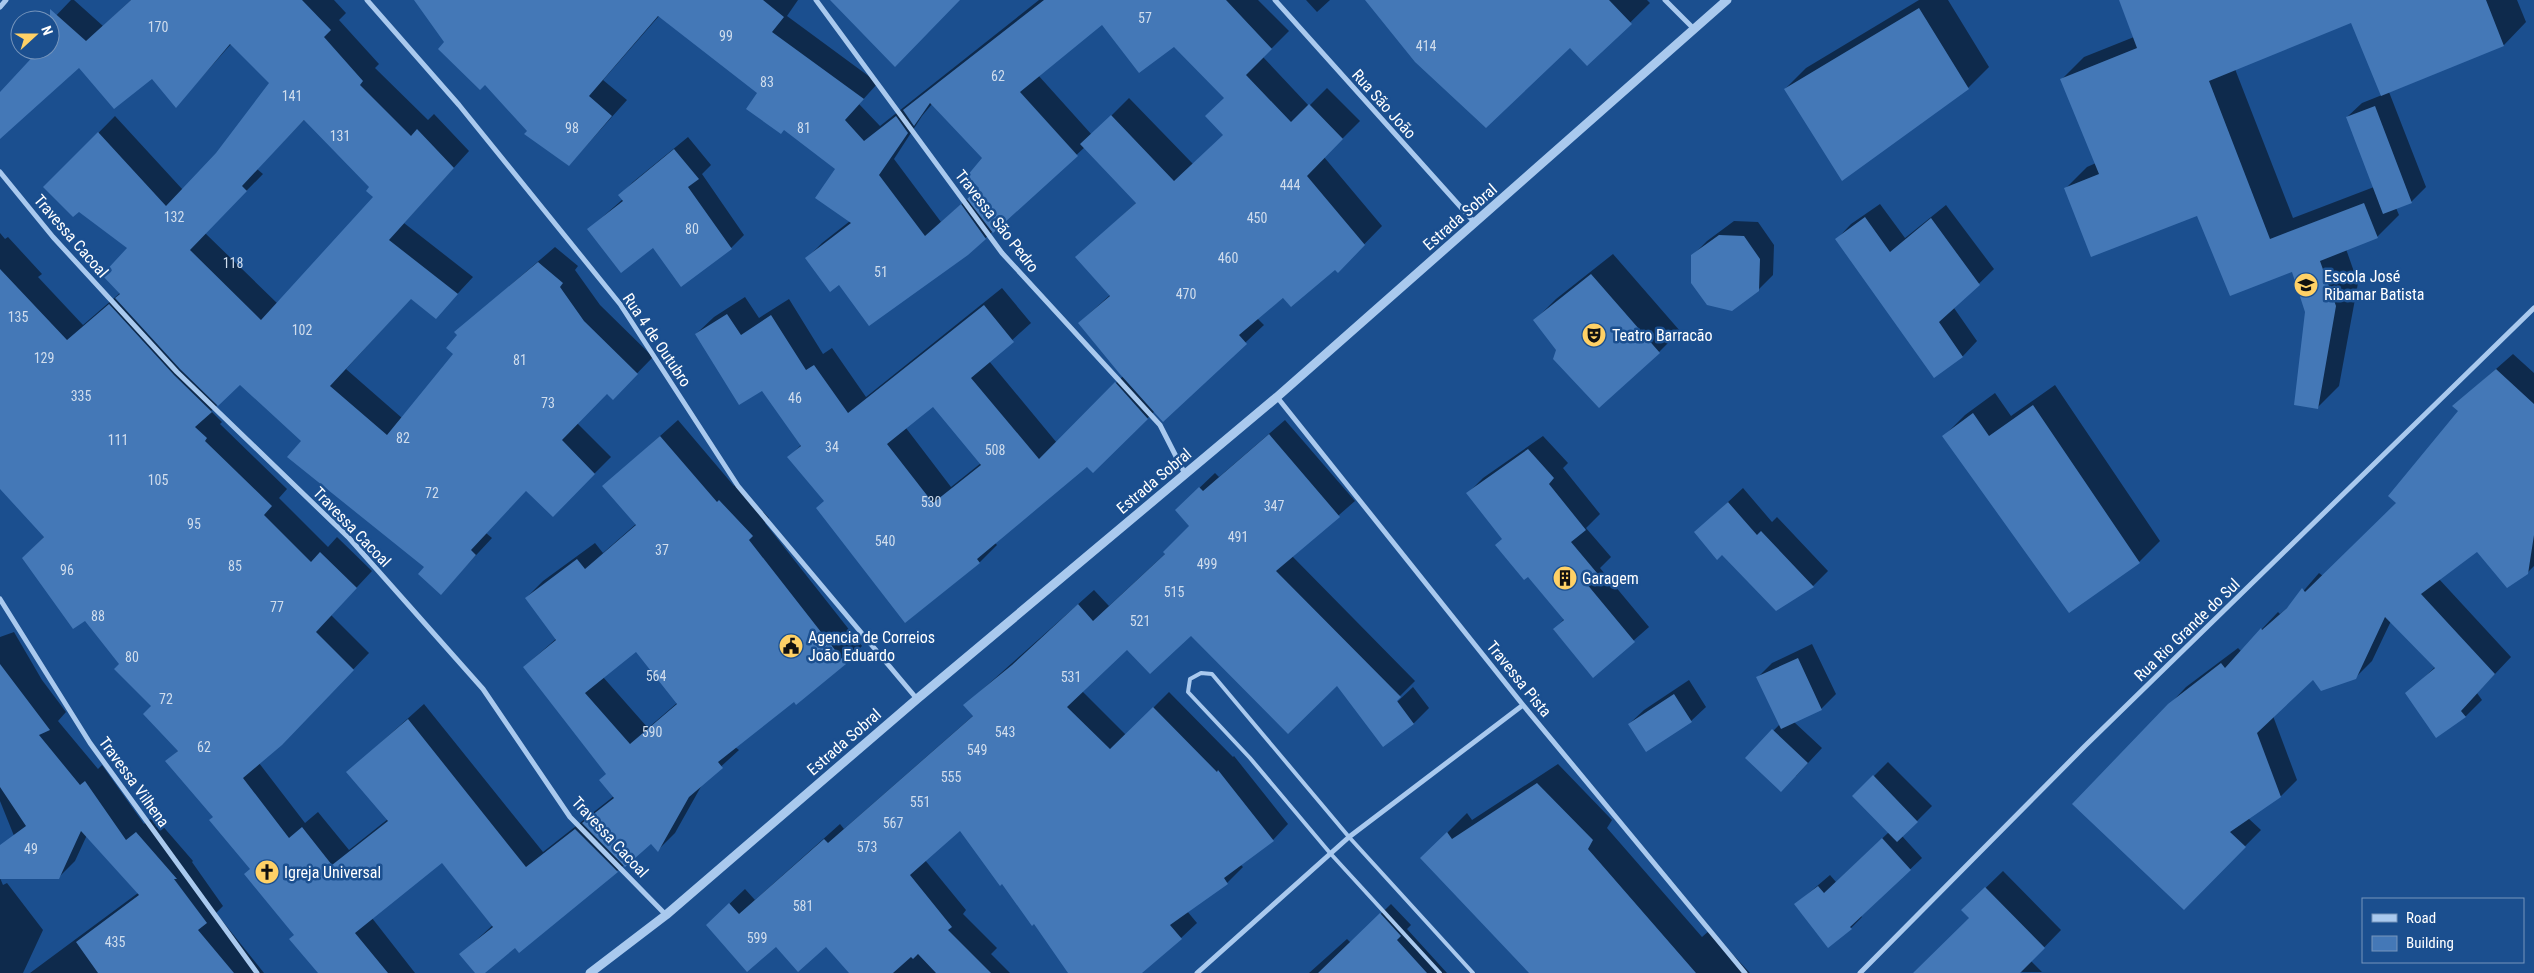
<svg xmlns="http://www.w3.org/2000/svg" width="2534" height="973" viewBox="0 0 2534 973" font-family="'Roboto Condensed',sans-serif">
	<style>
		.shadow { fill: #0007; fill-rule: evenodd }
		.building { fill: #4478b7; fill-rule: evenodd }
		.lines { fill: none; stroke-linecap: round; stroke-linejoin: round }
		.service { stroke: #a9c9ee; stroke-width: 4 }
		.minor { stroke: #a9c9ee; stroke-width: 5 }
		.tertiary { stroke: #a9c9ee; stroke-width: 9 }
		.labels { text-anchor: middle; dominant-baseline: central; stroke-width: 5; stroke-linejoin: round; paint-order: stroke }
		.number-label { font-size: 14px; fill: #d0dded }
		.street-label { font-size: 16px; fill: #fff; stroke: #1b4f8f }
		.poi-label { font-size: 16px; fill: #fff; stroke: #1b4f8f; text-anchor: start }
	</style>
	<rect width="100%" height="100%" fill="#1b4f8f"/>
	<path class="shadow" d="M 71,0 L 74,0 L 103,26 L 131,0 L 334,0 L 346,13 L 339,20 L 379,64 L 375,68 L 428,120 L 434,114 L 469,151 L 404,223 L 473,277 L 436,317 L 411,298 L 346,369 L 402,418 L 454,354 L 459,335 L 456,332 L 555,247 L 578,266 L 575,270 L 600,305 L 653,357 L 613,398 L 607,392 L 577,423 L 611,457 L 553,515 L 527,489 L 486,533 L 492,538 L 441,593 L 426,567 L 303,441 L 240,383 L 211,411 L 222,422 L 220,424 L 287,489 L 279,498 L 328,547 L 337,537 L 372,571 L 331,615 L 369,653 L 298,727 L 259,763 L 305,823 L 318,812 L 349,850 L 388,819 L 348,772 L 424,704 L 543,852 L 614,796 L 607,774 L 524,667 L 557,638 L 526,598 L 543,581 L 595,543 L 603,553 L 636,524 L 604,486 L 678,420 L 734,486 L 737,484 L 769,518 L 765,523 L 862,646 L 845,663 L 794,700 L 735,747 L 739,750 L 703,783 L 675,833 L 658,850 L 651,842 L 617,871 L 515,946 L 483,973 L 477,973 L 461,954 L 493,925 L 442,862 L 372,918 L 415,973 L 319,973 L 252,868 L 214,817 L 167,761 L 179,750 L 153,706 L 85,619 L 23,558 L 45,536 L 0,487 L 0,233 L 5,239 L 8,237 L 42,274 L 38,277 L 83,325 L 120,293 L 129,248 L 79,210 L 45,187 L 115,116 L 183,190 L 217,154 L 271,83 L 232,43 L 176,106 L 153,77 L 79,66 L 0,115 L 0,93 L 41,50 L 50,50 L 50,22 ZM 305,119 L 371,187 L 375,197 L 278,304 L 205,233 L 263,174 L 257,169 ZM 636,650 L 677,703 L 648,728 L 603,677 Z
		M 416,0 L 798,0 L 787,16 L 878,83 L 859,104 L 880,126 L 1039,0 L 1258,0 L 1289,31 L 1263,57 L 1309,106 L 1327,88 L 1360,121 L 1324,157 L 1382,226 L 1338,271 L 1335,268 L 1284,297 L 1257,318 L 1264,325 L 1163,420 L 1155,411 L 1093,471 L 1087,465 L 995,543 L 997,545 L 979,563 L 825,500 L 789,457 L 801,445 L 763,389 L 696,334 L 714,317 L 745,297 L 759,318 L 789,299 L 823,354 L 832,348 L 866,397 L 1002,288 L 1031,323 L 989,361 L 1057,443 L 1123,376 L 1079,323 L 1110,295 L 1077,257 L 1137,202 L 1085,147 L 968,254 L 840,283 L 807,258 L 822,243 L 850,221 L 837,169 L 759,93 L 659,16 L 603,80 L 627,100 L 569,165 L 529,131 L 446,42 ZM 1103,23 L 1174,46 L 1226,98 L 1224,135 L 1193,164 L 1129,98 L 1092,135 L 1038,75 ZM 932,104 L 984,158 L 980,188 L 941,222 L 894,159 L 922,116 ZM 933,405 L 981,463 L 951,487 L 906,428 Z
		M 1306,0 L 1330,0 L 1317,12 Z
		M 1367,0 L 1647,0 L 1650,3 L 1587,65 L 1570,47 Z
		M 1919,0 L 1948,0 L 1989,67 L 1968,88 L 1785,89 L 1806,68 Z
		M 2120,0 L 2517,0 L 2526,22 L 2504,45 L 2389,92 L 2426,187 L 2411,202 L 2396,208 L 2399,215 L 2377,237 L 2346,249 L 2358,283 L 2339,386 L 2317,408 L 2307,311 L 2293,270 L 2198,214 L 2065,189 L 2087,167 L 2096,163 L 2062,79 L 2084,57 L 2134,37 ZM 2351,21 L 2382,95 L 2362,103 L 2347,117 L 2374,187 L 2293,218 L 2235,69 Z
		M 688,137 L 711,165 L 702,174 L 744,235 L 731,248 L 653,246 L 589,229 L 623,199 L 620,195 L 633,182 Z
		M 1880,204 L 1905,238 L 1946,205 L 1994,269 L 1954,308 L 1977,341 L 1963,356 L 1934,376 L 1837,239 L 1851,224 Z
		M 1734,221 L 1758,222 L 1774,245 L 1773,275 L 1758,290 L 1692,256 L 1707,241 Z
		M 1613,254 L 1680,331 L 1659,352 L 1558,350 L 1535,320 L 1556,299 Z
		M 2513,354 L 2534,373 L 2534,566 L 2527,573 L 2477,551 L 2439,579 L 2511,657 L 2477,693 L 2482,700 L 2466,716 L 2436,736 L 2407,694 L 2435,667 L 2391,621 L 2372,661 L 2355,678 L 2313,679 L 2273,716 L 2297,780 L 2281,796 L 2248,818 L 2261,830 L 2184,908 L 2169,705 L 2186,687 L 2238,648 L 2241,651 L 2278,612 L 2280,614 L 2293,603 L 2319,573 L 2323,576 L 2398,503 L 2459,411 L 2454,406 Z
		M 2055,385 L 2160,541 L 2139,562 L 2069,611 L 1944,436 L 1965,415 L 1995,393 L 2011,416 Z
		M 1285,420 L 1355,501 L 1292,556 L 1415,681 L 1395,701 L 1397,702 L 1413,687 L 1429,708 L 1414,723 L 1384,745 L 1337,684 L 1191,634 L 1127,648 L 1082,691 L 1126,735 L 1169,692 L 1233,757 L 1234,756 L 1288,824 L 1273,840 L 1240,864 L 1243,867 L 1227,883 L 1187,911 L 1197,923 L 1181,938 L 1138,973 L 1076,973 L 960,829 L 925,860 L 966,910 L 963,914 L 997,948 L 991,954 L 1010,973 L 850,973 L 826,945 L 776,945 L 723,910 L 745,889 L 755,900 L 840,824 L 844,829 L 974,715 L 965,705 L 1094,590 L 1109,606 L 1166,553 L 1191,526 L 1192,495 L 1215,473 L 1219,477 Z
		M 1543,436 L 1568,463 L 1563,468 L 1600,514 L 1586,528 L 1611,557 L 1600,568 L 1649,627 L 1593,676 L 1554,630 L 1564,619 L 1468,493 L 1483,478 Z
		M 1743,488 L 1772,522 L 1777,517 L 1828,571 L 1813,586 L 1777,609 L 1722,554 L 1696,532 Z
		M 14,632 L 42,680 L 66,712 L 58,721 L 98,769 L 102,765 L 144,824 L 154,816 L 193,861 L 192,862 L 223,906 L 216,913 L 264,973 L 30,973 L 138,893 L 87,835 L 75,861 L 58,878 L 31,878 L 0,801 L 0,637 Z
		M 1812,644 L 1836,694 L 1821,709 L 1794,722 L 1822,748 L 1796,776 L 1747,758 L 1780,724 L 1758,677 L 1772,663 Z
		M 1689,680 L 1706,707 L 1691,721 L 1629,724 L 1644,710 Z
		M 1888,762 L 1932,806 L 1902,836 L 1922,858 L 1861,916 L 1862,917 L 1851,928 L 1796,904 L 1830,875 L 1836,882 L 1889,832 L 1854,796 Z
		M 1558,764 L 1612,820 L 1607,828 L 1702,937 L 1710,930 L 1750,973 L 1530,973 L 1442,838 L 1467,813 L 1472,820 Z
		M 2003,871 L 2061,930 L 2031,961 L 2042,972 L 1918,973 L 1971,918 L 1963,910 Z
		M 0,878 L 3,885 L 7,883 L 43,930 L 23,973 L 0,973 Z
		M 1391,904 L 1411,925 L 1407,929 L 1447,973 L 1309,973 L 1347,939 L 1351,943 Z"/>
	<path class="building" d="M 131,0 L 302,0 L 331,30 L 324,37 L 363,81 L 360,85 L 411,136 L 417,129 L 454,168 L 389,240 L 458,294 L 436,319 L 411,299 L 330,386 L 387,435 L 453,354 L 446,348 L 457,335 L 454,332 L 538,262 L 563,283 L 560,287 L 584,321 L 638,374 L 613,400 L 607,394 L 562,440 L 595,474 L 553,517 L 526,491 L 471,550 L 476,555 L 441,595 L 418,574 L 424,567 L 287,457 L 301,441 L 240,385 L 218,406 L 180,369 L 115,298 L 120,294 L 102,275 L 127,248 L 79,212 L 73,217 L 43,187 L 98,132 L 166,206 L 216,153 L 269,83 L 230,44 L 176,108 L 152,79 L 114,109 L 79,68 L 0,139 L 0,92 L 39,50 L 50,50 L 50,9 L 86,41 ZM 304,120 L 369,187 L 366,191 L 373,197 L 261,320 L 190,250 L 247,191 L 242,186 Z
		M 414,0 L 763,0 L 784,17 L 772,32 L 864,99 L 845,120 L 864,141 L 896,116 L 908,133 L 879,175 L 925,236 L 961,204 L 986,239 L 968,255 L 869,326 L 839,285 L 830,292 L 805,258 L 851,223 L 815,198 L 835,169 L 784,130 L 781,134 L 746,109 L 757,93 L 658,16 L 589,96 L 612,116 L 569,166 L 524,134 L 527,131 L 485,85 L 480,90 L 438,49 L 444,42 Z
		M 830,0 L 960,0 L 895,67 Z
		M 1044,0 L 1226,0 L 1272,49 L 1246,75 L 1291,122 L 1309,104 L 1343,139 L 1307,176 L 1365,245 L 1338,273 L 1335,270 L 1291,307 L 1283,298 L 1239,335 L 1247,344 L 1163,422 L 1119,373 L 1078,323 L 1110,296 L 1075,257 L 1136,203 L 1080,144 L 1111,115 L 1174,181 L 1223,135 L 1205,116 L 1224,98 L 1174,47 L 1139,73 L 1102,25 L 1020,92 L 1078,156 L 993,233 L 967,199 L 979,188 L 967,176 L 982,158 L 930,103 L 914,126 L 903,110 Z
		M 1365,0 L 1609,0 L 1632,24 L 1587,66 L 1570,48 L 1486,128 L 1415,62 Z
		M 2119,0 L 2486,0 L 2504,46 L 2381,96 L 2351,23 L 2209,81 L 2270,239 L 2364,203 L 2378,238 L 2320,261 L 2336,306 L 2318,409 L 2294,405 L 2305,312 L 2292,272 L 2230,296 L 2197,216 L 2091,257 L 2064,188 L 2099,174 L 2060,79 L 2137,48 Z
		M 1919,8 L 1969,89 L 1842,181 L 1784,89 Z
		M 2375,106 L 2412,203 L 2383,214 L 2346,117 Z
		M 674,149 L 699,179 L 688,187 L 732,249 L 681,287 L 653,248 L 621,273 L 587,229 L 623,201 L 618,195 Z
		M 1865,217 L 1890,252 L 1931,218 L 1980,285 L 1939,322 L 1963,357 L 1934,378 L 1835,239 Z
		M 1719,235 L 1744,236 L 1760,259 L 1759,291 L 1732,311 L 1707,305 L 1691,283 L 1691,255 Z
		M 0,269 L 67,340 L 109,304 L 174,375 L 212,412 L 195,427 L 207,438 L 205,441 L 272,506 L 264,515 L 311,562 L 320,552 L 357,588 L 316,632 L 354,670 L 282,745 L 243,778 L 289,838 L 302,827 L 332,865 L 388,821 L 346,772 L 408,719 L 526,867 L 575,829 L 618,872 L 519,953 L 515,948 L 485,973 L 475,973 L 459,954 L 493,927 L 442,863 L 355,933 L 388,973 L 318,973 L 289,939 L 294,935 L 244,874 L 250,869 L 209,820 L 213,817 L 165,761 L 178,751 L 143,714 L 151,706 L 114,669 L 119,664 L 85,621 L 73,629 L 22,558 L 44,537 L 0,489 Z
		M 1591,274 L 1660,353 L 1599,408 L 1553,359 L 1556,350 L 1533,320 Z
		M 984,305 L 1014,342 L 971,378 L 1039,459 L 1115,382 L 1148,419 L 1093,473 L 1087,467 L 977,559 L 980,563 L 905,623 L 816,508 L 824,501 L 787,457 L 801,446 L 762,391 L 739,405 L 695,334 L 727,314 L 741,335 L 771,315 L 806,370 L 814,365 L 848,413 ZM 933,407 L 981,465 L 933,503 L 887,444 Z
		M 2496,369 L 2534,404 L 2534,535 L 2528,574 L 2507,588 L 2477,552 L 2421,594 L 2495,674 L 2461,711 L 2466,717 L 2436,738 L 2405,693 L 2435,668 L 2385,617 L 2356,679 L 2321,691 L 2313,680 L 2257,733 L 2281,797 L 2230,832 L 2246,847 L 2184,910 L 2072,804 L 2168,704 L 2221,663 L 2225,668 L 2261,628 L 2262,630 L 2287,608 L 2302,588 L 2305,592 L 2396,503 L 2388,496 L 2458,411 L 2452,406 Z
		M 2033,405 L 2140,563 L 2069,613 L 1942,436 L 1973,413 L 1989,436 Z
		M 1269,434 L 1340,517 L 1276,571 L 1401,697 L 1397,701 L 1414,724 L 1383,747 L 1337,686 L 1288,734 L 1191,636 L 1150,674 L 1127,650 L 1067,707 L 1110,749 L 1153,707 L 1217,772 L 1218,770 L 1274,841 L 1224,878 L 1228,884 L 1170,925 L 1182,939 L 1142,973 L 1068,973 L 1034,924 L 1032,926 L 1002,884 L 1000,886 L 960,831 L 910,875 L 952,927 L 948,930 L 991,973 L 936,973 L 918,954 L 913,959 L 911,957 L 893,973 L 849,973 L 826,947 L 798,972 L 776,947 L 747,972 L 706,925 L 729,903 L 739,914 L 824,839 L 828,843 L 973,716 L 963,705 L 1012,665 L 1078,604 L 1093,621 L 1165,554 L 1163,552 L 1189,526 L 1175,510 L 1199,487 L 1203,491 Z
		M 660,436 L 717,502 L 719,500 L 753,536 L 749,540 L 846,664 L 796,705 L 794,702 L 718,762 L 723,768 L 689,797 L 658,852 L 651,844 L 625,867 L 582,823 L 614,798 L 599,780 L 606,774 L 523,667 L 556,640 L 525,598 L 577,559 L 585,569 L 636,525 L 602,486 ZM 636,652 L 677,704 L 630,744 L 585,693 Z
		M 1528,449 L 1554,478 L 1549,484 L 1586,530 L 1571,542 L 1597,573 L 1586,583 L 1635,642 L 1593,678 L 1553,629 L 1564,620 L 1528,577 L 1524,580 L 1495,545 L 1502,539 L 1466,493 Z
		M 1728,502 L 1757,535 L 1761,531 L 1814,587 L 1776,611 L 1722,555 L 1717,560 L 1694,532 Z
		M 1798,658 L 1822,710 L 1781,729 L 1756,677 Z
		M 0,664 L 50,730 L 39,735 L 80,785 L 85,781 L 126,840 L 136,832 L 177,879 L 174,879 L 207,923 L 198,930 L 234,973 L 98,973 L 76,942 L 139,895 L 81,831 L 59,879 L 0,879 L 0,845 L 26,826 L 0,787 Z
		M 1674,694 L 1692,722 L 1646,752 L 1628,724 Z
		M 1772,729 L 1808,763 L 1781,792 L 1745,758 Z
		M 1873,775 L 1918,822 L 1897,842 L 1852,796 Z
		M 1537,783 L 1593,840 L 1588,849 L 1696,973 L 1529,973 L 1420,858 L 1447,832 L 1452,839 Z
		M 1882,838 L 1911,870 L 1850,927 L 1852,929 L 1828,948 L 1794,904 L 1818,886 L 1824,893 Z
		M 1985,887 L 2045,948 L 2020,973 L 1913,973 L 1969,918 L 1961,910 Z
		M 1380,913 L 1401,936 L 1397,940 L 1427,973 L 1318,973 Z"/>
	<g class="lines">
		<path class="service" d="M 1440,973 L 1330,853 L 1250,758 L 1188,692 L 1190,679 L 1201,673 L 1212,674 L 1349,837 L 1473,973"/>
		<path class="minor" d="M 367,0 L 459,105 L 620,304 L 738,486 L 917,699
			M 816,0 L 1002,253 L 1160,425 L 1185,474
			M 1275,0 L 1475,223
			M 1665,0 L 1694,29
			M 0,7 L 6,0
			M 0,172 L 53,237 L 177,372 L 349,538 L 483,689 L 570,817 L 666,915
			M 1277,397 L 1523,705 L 1745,973
			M 0,599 L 90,743 L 257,973
			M 1197,973 L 1349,837 L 1523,705
			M 1860,973 L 2085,746 L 2534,308"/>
		<path class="tertiary" d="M 590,973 L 666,915 L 917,699 L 1277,397 L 1727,0"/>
	</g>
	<defs>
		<symbol id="school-disc" viewBox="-11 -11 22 22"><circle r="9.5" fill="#ffd166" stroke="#1b4f8f"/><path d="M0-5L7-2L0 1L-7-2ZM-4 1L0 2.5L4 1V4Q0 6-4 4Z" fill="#111"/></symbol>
		<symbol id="theatre-disc" viewBox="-11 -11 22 22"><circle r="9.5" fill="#ffd166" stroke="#1b4f8f"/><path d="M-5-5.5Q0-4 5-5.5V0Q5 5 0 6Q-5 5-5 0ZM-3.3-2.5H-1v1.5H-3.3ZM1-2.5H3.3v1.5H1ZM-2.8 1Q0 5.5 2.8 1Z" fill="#111"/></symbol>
		<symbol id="building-disc" viewBox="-11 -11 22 22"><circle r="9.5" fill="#ffd166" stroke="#1b4f8f"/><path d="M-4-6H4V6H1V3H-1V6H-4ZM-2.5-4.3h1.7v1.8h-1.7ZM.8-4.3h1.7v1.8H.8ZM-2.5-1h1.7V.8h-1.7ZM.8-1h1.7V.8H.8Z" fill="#111"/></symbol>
		<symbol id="civic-disc" viewBox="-11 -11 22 22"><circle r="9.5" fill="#ffd166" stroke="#1b4f8f"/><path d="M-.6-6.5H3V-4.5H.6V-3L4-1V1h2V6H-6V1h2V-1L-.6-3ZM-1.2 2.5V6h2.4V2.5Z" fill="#111"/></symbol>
		<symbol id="church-disc" viewBox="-11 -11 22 22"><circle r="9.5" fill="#ffd166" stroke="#1b4f8f"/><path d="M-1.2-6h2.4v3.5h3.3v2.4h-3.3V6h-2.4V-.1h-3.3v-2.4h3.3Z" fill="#111"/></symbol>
	</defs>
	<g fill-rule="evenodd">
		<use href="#school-disc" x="2292" y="271" width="28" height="28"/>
		<use href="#theatre-disc" x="1580" y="321" width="28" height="28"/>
		<use href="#building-disc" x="1551" y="564" width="28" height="28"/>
		<use href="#civic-disc" x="777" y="632" width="28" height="28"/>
		<use href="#church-disc" x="253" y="858" width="28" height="28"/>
	</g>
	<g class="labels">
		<g class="number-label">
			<text x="1145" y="18">57</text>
			<text x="158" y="27">170</text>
			<text x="726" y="36">99</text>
			<text x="1426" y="46">414</text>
			<text x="998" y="76">62</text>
			<text x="767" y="82">83</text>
			<text x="292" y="96">141</text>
			<text x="572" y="128">98</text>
			<text x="804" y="128">81</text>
			<text x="340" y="136">131</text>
			<text x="1290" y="185">444</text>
			<text x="174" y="217">132</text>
			<text x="1257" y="218">450</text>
			<text x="692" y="229">80</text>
			<text x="1228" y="258">460</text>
			<text x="233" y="263">118</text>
			<text x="881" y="272">51</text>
			<text x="1186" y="294">470</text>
			<text x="18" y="317">135</text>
			<text x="302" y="330">102</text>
			<text x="44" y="358">129</text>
			<text x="520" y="360">81</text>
			<text x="81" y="396">335</text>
			<text x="795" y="398">46</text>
			<text x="548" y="403">73</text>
			<text x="403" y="438">82</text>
			<text x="118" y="440">111</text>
			<text x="832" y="447">34</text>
			<text x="995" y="450">508</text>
			<text x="158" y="480">105</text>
			<text x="432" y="493">72</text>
			<text x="931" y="502">530</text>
			<text x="1274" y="506">347</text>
			<text x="194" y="524">95</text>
			<text x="1238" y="537">491</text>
			<text x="885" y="541">540</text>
			<text x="662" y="550">37</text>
			<text x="1207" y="564">499</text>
			<text x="235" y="566">85</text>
			<text x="67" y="570">96</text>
			<text x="1174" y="592">515</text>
			<text x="277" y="607">77</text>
			<text x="98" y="616">88</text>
			<text x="1140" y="621">521</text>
			<text x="132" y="657">80</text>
			<text x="656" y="676">564</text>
			<text x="1071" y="677">531</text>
			<text x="166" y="699">72</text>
			<text x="652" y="732">590</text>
			<text x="1005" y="732">543</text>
			<text x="204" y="747">62</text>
			<text x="977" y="750">549</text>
			<text x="951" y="777">555</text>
			<text x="920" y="802">551</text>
			<text x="893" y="823">567</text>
			<text x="867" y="847">573</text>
			<text x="31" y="849">49</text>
			<text x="803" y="906">581</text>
			<text x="757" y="938">599</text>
			<text x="115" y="942">435</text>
		</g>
		<g class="street-label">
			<text transform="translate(1384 104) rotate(48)">Rua São João</text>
			<text transform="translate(1460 217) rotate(-41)">Estrada Sobral</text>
			<text transform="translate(997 221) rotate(52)">Travessa São Pedro</text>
			<text transform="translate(71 236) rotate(49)">Travessa Cacoal</text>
			<text transform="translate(657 340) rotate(56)">Rua 4 de Outubro</text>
			<text transform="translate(1154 481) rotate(-40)">Estrada Sobral</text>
			<text transform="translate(352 527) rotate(46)">Travessa Cacoal</text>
			<text transform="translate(2187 630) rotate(-44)">Rua Rio Grande do Sul</text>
			<text transform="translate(1519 679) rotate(51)">Travessa Pista</text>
			<text transform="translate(844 742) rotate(-41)">Estrada Sobral</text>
			<text transform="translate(134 782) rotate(54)">Travessa Vilhena</text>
			<text transform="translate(610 837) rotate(47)">Travessa Cacoal</text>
		</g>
		<g class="poi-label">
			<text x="2324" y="276">Escola José<tspan x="2324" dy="18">Ribamar Batista</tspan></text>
			<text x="1612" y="335">Teatro Barracão</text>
			<text x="1582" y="578">Garagem</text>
			<text x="808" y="637">Agencia de Correios<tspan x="808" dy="18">João Eduardo</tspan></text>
			<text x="284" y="872">Igreja Universal</text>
		</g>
	</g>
	<rect x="2362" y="898" width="162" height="65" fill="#1b4f8f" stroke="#7695bc"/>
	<rect x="2372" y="914" width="25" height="8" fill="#a9c9ee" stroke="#7695bc"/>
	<text x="2406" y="923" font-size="15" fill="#ffffff">Road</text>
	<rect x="2372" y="936" width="25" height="15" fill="#4478b7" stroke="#7695bc"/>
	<text x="2406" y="948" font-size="15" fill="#ffffff">Building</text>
	<g transform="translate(35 35) rotate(69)"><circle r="24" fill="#1b4f8f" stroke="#7695bc"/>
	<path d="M0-4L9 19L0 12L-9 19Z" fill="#ffd166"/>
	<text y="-8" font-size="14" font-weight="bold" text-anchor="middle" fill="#ffffff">N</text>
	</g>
</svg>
